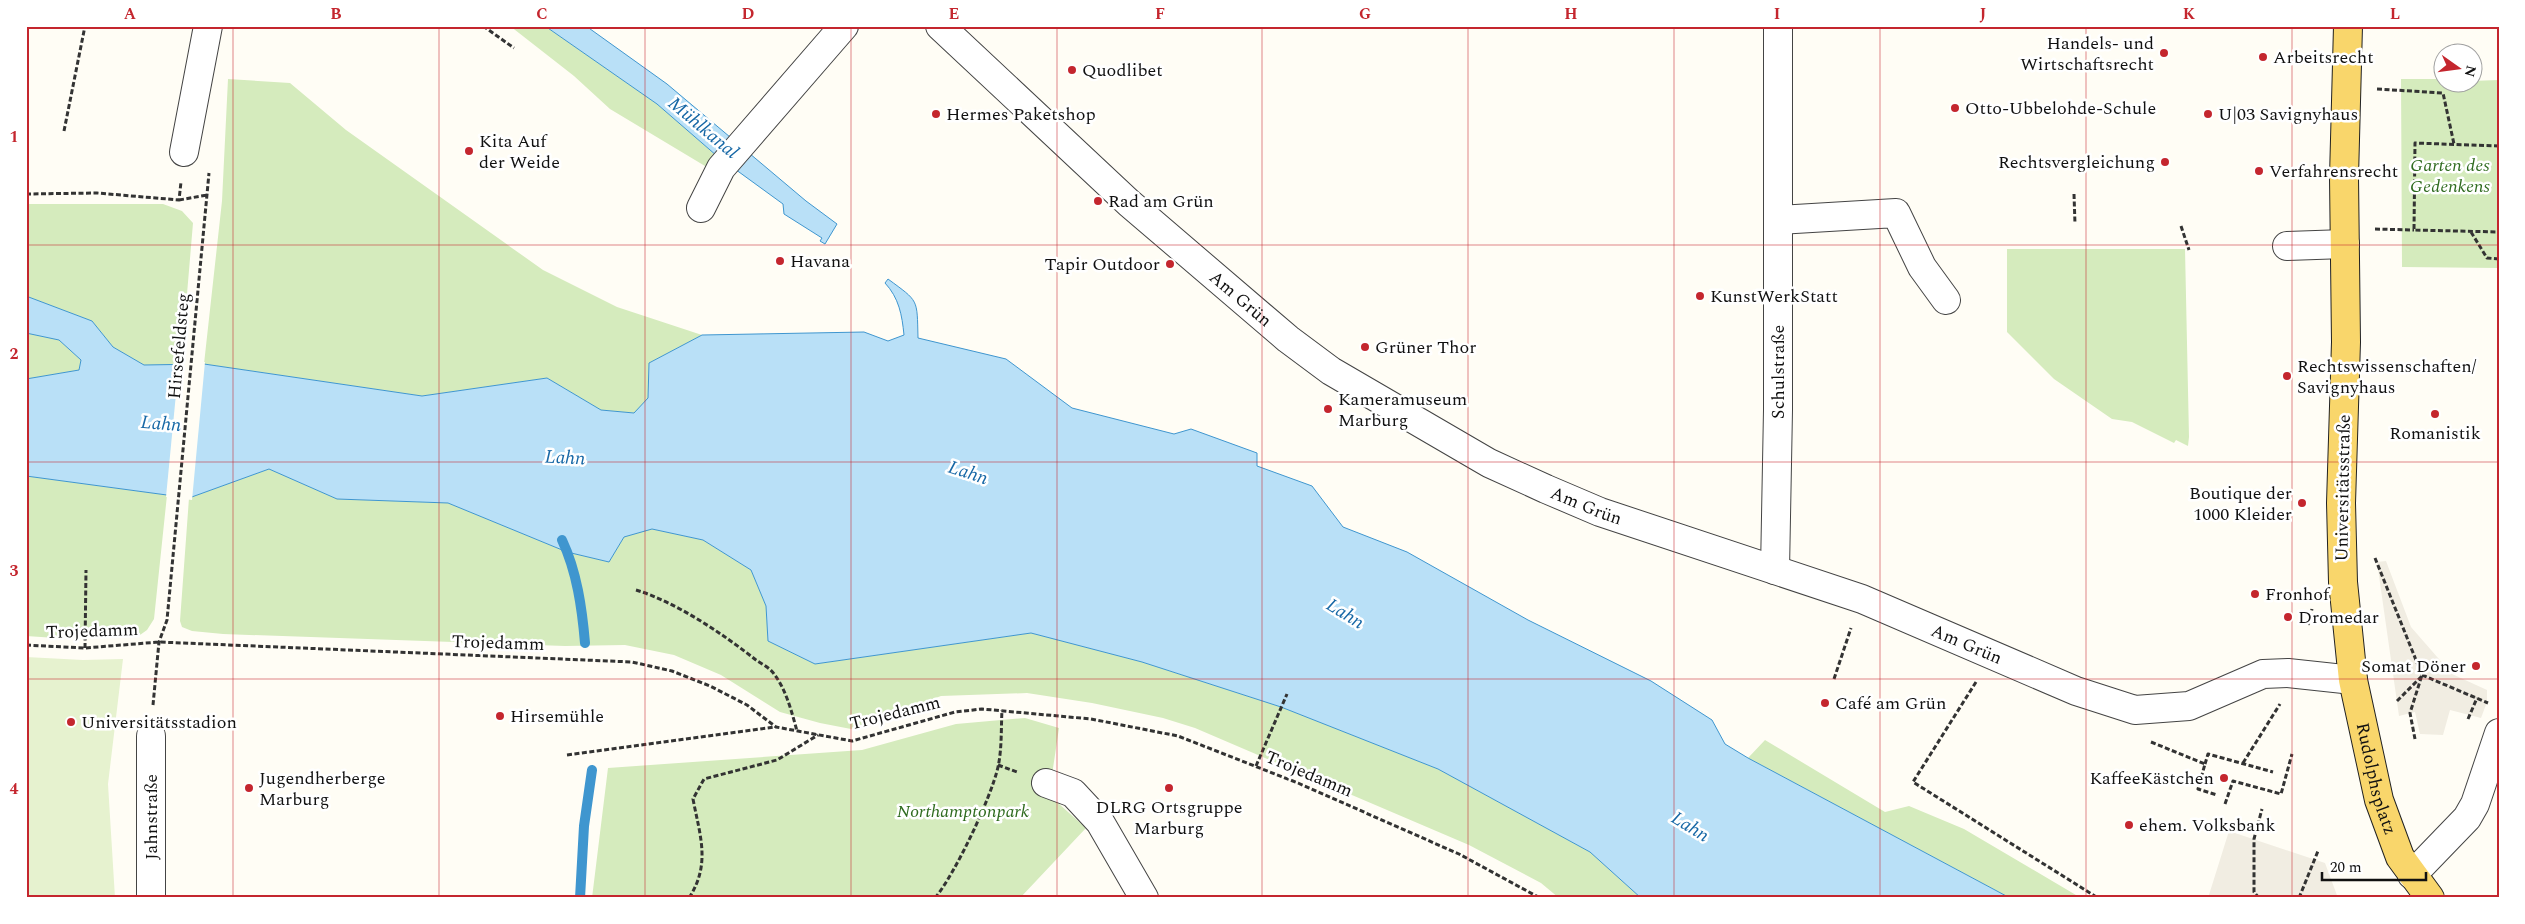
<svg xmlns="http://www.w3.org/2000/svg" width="2525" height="924" viewBox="0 0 2525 924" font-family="Spectral,serif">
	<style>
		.green { fill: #d5ebbd }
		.pitch { fill: #e6f2cf }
		.plaza { fill: #f1ede2 }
		.water { fill: #b9e0f7; stroke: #3f96cf }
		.pier { fill: #fffdf5 }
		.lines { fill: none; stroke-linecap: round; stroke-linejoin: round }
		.stream { stroke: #3f96cf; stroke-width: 10 }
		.minor-casing { stroke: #444; stroke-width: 30 }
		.major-casing { stroke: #222; stroke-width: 30 }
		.path { stroke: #333; stroke-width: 3; stroke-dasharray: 5 2.5; stroke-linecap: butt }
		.minor { stroke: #fff; stroke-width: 28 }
		.major { stroke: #f9d66b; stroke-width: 28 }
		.grid { fill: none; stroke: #c4262e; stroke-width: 1; stroke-opacity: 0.55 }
		.poi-dot { fill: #c4262e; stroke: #fff; stroke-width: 2 }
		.labels { text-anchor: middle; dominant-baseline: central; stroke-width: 5; stroke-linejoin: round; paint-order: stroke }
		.poi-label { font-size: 18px; fill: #111; stroke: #fff; text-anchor: start }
		.park-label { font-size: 18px; font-style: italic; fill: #2f6b1f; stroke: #fff }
		.street-label { font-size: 18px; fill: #111; stroke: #fff }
		.water-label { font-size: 19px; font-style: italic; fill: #1768a6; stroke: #fff }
		.neatline { fill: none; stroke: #c4262e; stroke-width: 2 }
		.grid-label { font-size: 16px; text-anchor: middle; font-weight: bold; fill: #c4262e }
	</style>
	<rect width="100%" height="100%" fill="#fffdf5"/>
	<path class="green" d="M 510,26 L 545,26 L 657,104 L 717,156 L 710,169 L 610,109 L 574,76 Z
		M 228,79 L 290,83 L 346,130 L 543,270 L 617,307 L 702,335 L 649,363 L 648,398 L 635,413 L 601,410 L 547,378 L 422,396 L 204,364 L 222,201 Z
		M 2401,79 L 2442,79 L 2442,82 L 2499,80 L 2499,268 L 2402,267 Z
		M 26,204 L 163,204 L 182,211 L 193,223 L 181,365 L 144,365 L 113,347 L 92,321 L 26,296 Z
		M 2007,249 L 2185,249 L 2189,437 L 2188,446 L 2176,440 L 2174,443 L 2132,422 L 2112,419 L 2054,379 L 2007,332 Z
		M 26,333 L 59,340 L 81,360 L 79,370 L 26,379 Z
		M 269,469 L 337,499 L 448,503 L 567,552 L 609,562 L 624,537 L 652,529 L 703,540 L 751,570 L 766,606 L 768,641 L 815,664 L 1031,633 L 1142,662 L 1281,707 L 1438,769 L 1590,852 L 1641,898 L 1559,898 L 1541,883 L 1469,845 L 1195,728 L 1163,718 L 1092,703 L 1027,693 L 941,696 L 851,729 L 820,723 L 780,712 L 721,675 L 674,655 L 625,645 L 565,646 L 223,634 L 192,631 L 182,627 L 180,621 L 189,498 Z
		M 26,476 L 167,495 L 154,619 L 147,630 L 140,635 L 56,638 L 26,636 Z
		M 1025,718 L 1059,728 L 1049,795 L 1086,828 L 1020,898 L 592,898 L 608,768 L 862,750 L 956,724 Z
		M 1765,740 L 1885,812 L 1909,806 L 1964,829 L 2081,898 L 2010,898 L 1748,758 Z"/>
	<path class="pitch" d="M 26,657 L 83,660 L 123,659 L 108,784 L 115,898 L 26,898 Z"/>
	<path class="plaza" d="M 2386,561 L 2411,627 L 2452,674 L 2487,690 L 2487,702 L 2481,718 L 2450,710 L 2443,735 L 2420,734 L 2415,712 L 2399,716 L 2377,562 Z
		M 2229,831 L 2325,863 L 2338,898 L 2208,898 Z"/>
	<path class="water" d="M 545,26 L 586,26 L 667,84 L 806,201 L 837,224 L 825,244 L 820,241 L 822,238 L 784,214 L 783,204 L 717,156 L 657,104 Z
		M 888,279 C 919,302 917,298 918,338 L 1006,359 L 1072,408 L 1174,434 L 1191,429 L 1257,453 L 1257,466 L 1312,486 L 1343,527 L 1407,552 L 1528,620 L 1651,681 L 1712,720 L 1725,744 L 1748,758 L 2010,898 L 1641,898 L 1590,852 L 1438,769 L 1281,707 L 1142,662 L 1031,633 L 815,664 L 768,641 L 766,606 L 751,570 L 703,540 L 652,529 L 624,537 L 609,562 L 567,552 L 448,503 L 337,499 L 269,469 L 189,498 L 26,476 L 26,379 L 79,370 L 81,360 L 59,340 L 26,333 L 26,296 L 92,321 L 113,347 L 144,365 L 204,364 L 422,396 L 547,378 L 601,410 L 634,413 L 648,398 L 649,363 L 702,335 L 864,332 L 888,341 L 904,335 C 902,315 899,298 885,283 Z"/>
	<path class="pier" d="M 205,362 L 192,500 L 166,497 L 179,363 Z"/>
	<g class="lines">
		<path class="stream" d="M 562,540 C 577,572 582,608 585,643
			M 580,898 L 584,826 L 592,770"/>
		<defs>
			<g id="minor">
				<path id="s1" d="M 940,26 L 1129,203 L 1288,339 L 1331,371 L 1489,463 L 1546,489 L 1600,512 L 1862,599 L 2076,691 L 2135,710 L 2189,706 L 2263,674 L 2288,673 L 2353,680"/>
				<path d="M 184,152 L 208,26"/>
				<path d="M 701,208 L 721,168 L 844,26"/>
				<path d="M 1778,220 L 1896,213 L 1922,267 L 1946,300"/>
				<path d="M 2287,246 L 2345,244"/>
				<path id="s2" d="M 1775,570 L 1778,410 L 1778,26"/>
				<path d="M 151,736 L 151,898"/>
				<path d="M 1046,783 L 1073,793 L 1100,822 L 1144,898"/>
				<path d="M 2412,875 L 2467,818 L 2475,804 L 2499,733"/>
			</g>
			<g id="major">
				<path id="s3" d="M 2348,26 L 2344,177 L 2346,342 L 2341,503 L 2343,582 L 2353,680 L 2379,800 L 2400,857 L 2430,898"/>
			</g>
		</defs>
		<use href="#minor" class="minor-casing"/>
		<use href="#major" class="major-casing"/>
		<path class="path" d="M 483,26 L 514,48
			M 2377,89 L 2443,93 L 2454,144
			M 64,131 L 85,26
			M 2499,146 L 2415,143 L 2414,230 L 2499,232
			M 26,194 L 97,193 L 179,200 L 181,182
			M 2074,194 L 2075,224
			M 179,200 L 207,195
			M 2181,226 L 2189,250
			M 2375,229 L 2414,230
			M 2471,232 L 2487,258 L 2499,259
			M 2375,558 L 2422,675 L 2410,713 L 2415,739
			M 636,590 C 676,602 723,634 756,660 C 762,664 770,668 774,674 C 786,689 792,713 797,731
			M 2308,625 L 2312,609
			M 26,645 L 85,648 L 159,642 L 632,662 L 672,671 L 710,686 L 747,705 L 776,727 L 852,741 L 955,712 L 982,709 L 1091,719 L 1178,736 L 1298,783 L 1459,854 L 1540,898
			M 85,648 L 86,570
			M 2422,675 L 2488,703
			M 1834,679 L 1851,628
			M 1976,682 L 1913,782 L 2098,898
			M 2397,701 L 2422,676
			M 153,705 L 159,642 L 167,620 L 209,173
			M 2468,719 L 2477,698
			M 2151,742 L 2205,764 L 2198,789 L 2217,795
			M 567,755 L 775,727
			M 2243,763 L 2280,704
			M 2205,764 L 2208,754 L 2273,772
			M 998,765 L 1017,772
			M 1256,766 L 1287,694
			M 2225,804 L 2233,781 L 2281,794 L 2292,754
			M 689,898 C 711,864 700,836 693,799 L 704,779 L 777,760 L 818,735
			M 935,898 C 955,874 991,798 998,767 C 1002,749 1001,728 1002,710
			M 2259,898 L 2254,892 L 2254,839 L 2262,809
			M 2299,898 L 2318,851"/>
		<use href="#minor" class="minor"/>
		<use href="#major" class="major"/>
	</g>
	<path class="grid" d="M 233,26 L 233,898M 439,26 L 439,898M 645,26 L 645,898M 851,26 L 851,898M 1057,26 L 1057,898M 1262,26 L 1262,898M 1468,26 L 1468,898M 1674,26 L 1674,898M 1880,26 L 1880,898M 2086,26 L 2086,898M 2292,26 L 2292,898M 26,245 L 2499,245M 26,462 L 2499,462M 26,679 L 2499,679"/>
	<g class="poi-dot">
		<circle cx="2164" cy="53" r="5"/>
		<circle cx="2263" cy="57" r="5"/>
		<circle cx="1072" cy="70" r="5"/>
		<circle cx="1955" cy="108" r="5"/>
		<circle cx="936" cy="114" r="5"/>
		<circle cx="2208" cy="114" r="5"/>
		<circle cx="469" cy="151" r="5"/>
		<circle cx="2165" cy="162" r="5"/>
		<circle cx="2259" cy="171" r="5"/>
		<circle cx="1098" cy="201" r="5"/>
		<circle cx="780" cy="261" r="5"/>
		<circle cx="1170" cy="264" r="5"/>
		<circle cx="1700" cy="296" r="5"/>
		<circle cx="1365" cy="347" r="5"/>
		<circle cx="2287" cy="376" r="5"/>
		<circle cx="1328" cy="409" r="5"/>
		<circle cx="2435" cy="414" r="5"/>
		<circle cx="2302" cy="503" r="5"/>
		<circle cx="2255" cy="594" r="5"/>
		<circle cx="2288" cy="617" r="5"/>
		<circle cx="2476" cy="666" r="5"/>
		<circle cx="1825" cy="703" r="5"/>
		<circle cx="500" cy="716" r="5"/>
		<circle cx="71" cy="722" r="5"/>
		<circle cx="2224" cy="778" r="5"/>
		<circle cx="249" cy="788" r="5"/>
		<circle cx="1169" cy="788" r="5"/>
		<circle cx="2129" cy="825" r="5"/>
	</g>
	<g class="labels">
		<g class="poi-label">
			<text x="2154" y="43" text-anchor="end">Handels- und<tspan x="2154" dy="21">Wirtschaftsrecht</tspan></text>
			<text x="2273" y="57">Arbeitsrecht</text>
			<text x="1082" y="70">Quodlibet</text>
			<text x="1965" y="108">Otto-Ubbelohde-Schule</text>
			<text x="946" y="114">Hermes Paketshop</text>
			<text x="2218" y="114">U|03 Savignyhaus</text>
			<text x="479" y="141">Kita Auf<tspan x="479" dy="21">der Weide</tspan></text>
			<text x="2155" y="162" text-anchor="end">Rechtsvergleichung</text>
			<text x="2269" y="171">Verfahrensrecht</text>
			<text x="1108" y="201">Rad am Grün</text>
			<text x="790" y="261">Havana</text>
			<text x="1160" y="264" text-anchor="end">Tapir Outdoor</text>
			<text x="1710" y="296">KunstWerkStatt</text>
			<text x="1375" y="347">Grüner Thor</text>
			<text x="2297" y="366">Rechtswissenschaften/<tspan x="2297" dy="21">Savignyhaus</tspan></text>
			<text x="1338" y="399">Kameramuseum<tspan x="1338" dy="21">Marburg</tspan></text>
			<text x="2435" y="433" text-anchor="middle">Romanistik</text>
			<text x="2292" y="493" text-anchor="end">Boutique der<tspan x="2292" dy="21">1000 Kleider</tspan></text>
			<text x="2265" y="594">Fronhof</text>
			<text x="2298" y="617">Dromedar</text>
			<text x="2466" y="666" text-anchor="end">Somat Döner</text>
			<text x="1835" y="703">Café am Grün</text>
			<text x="510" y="716">Hirsemühle</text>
			<text x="81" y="722">Universitätsstadion</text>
			<text x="259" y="778">Jugendherberge<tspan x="259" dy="21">Marburg</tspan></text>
			<text x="2214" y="778" text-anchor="end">KaffeeKästchen</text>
			<text x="1169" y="807" text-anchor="middle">DLRG Ortsgruppe<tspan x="1169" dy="21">Marburg</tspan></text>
			<text x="2139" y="825">ehem. Volksbank</text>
		</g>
		<g class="park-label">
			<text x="2450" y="165">Garten des<tspan x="2450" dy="21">Gedenkens</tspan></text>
			<text x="963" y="811">Northamptonpark</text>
		</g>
		<g class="street-label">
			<text stroke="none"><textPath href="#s1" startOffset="406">Am Grün</textPath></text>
			<text transform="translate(179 346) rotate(-85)">Hirsefeldsteg</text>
			<text stroke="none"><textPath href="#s2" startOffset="198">Schulstraße</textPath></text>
			<text transform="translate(2343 488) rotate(-89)">Universitätsstraße</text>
			<text stroke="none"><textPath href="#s1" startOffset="811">Am Grün</textPath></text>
			<text transform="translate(92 631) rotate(-2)">Trojedamm</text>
			<text transform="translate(498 643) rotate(2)">Trojedamm</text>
			<text stroke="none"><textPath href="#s1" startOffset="1216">Am Grün</textPath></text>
			<text transform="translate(895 713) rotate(-14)">Trojedamm</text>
			<text transform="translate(1309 774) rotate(23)">Trojedamm</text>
			<text stroke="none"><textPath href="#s3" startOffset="756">Rudolphsplatz</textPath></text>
			<text transform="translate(151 817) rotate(-90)">Jahnstraße</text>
		</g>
		<g class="water-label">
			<text transform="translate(703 128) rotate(40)">Mühlkanal</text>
			<text transform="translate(161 424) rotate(5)">Lahn</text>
			<text transform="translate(565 458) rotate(3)">Lahn</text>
			<text transform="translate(968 473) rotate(18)">Lahn</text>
			<text transform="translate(1345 614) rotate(32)">Lahn</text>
			<text transform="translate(1690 827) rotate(32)">Lahn</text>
		</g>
	</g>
	<rect width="2525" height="924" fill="none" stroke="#ffffff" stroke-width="55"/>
	<g transform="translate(2458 68) rotate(104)"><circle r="24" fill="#ffffff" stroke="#a0a0a0"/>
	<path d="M0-4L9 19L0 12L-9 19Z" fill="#c4262e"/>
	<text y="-8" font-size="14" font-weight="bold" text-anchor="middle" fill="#111111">N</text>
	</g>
	<path d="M2322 872v8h104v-8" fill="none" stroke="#111111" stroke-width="2.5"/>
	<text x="2330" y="872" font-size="15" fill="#111111" stroke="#ffffff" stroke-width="4" paint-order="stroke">20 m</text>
	<rect x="28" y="28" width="2470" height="868" class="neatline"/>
	<g class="grid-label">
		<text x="130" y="19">A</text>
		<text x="336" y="19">B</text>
		<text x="542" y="19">C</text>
		<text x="748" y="19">D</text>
		<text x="954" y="19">E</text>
		<text x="1160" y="19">F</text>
		<text x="1365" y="19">G</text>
		<text x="1571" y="19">H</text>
		<text x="1777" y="19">I</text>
		<text x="1983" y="19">J</text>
		<text x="2189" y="19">K</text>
		<text x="2395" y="19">L</text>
		<text x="14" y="142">1</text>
		<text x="14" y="359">2</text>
		<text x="14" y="576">3</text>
		<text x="14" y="794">4</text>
	</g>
</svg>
